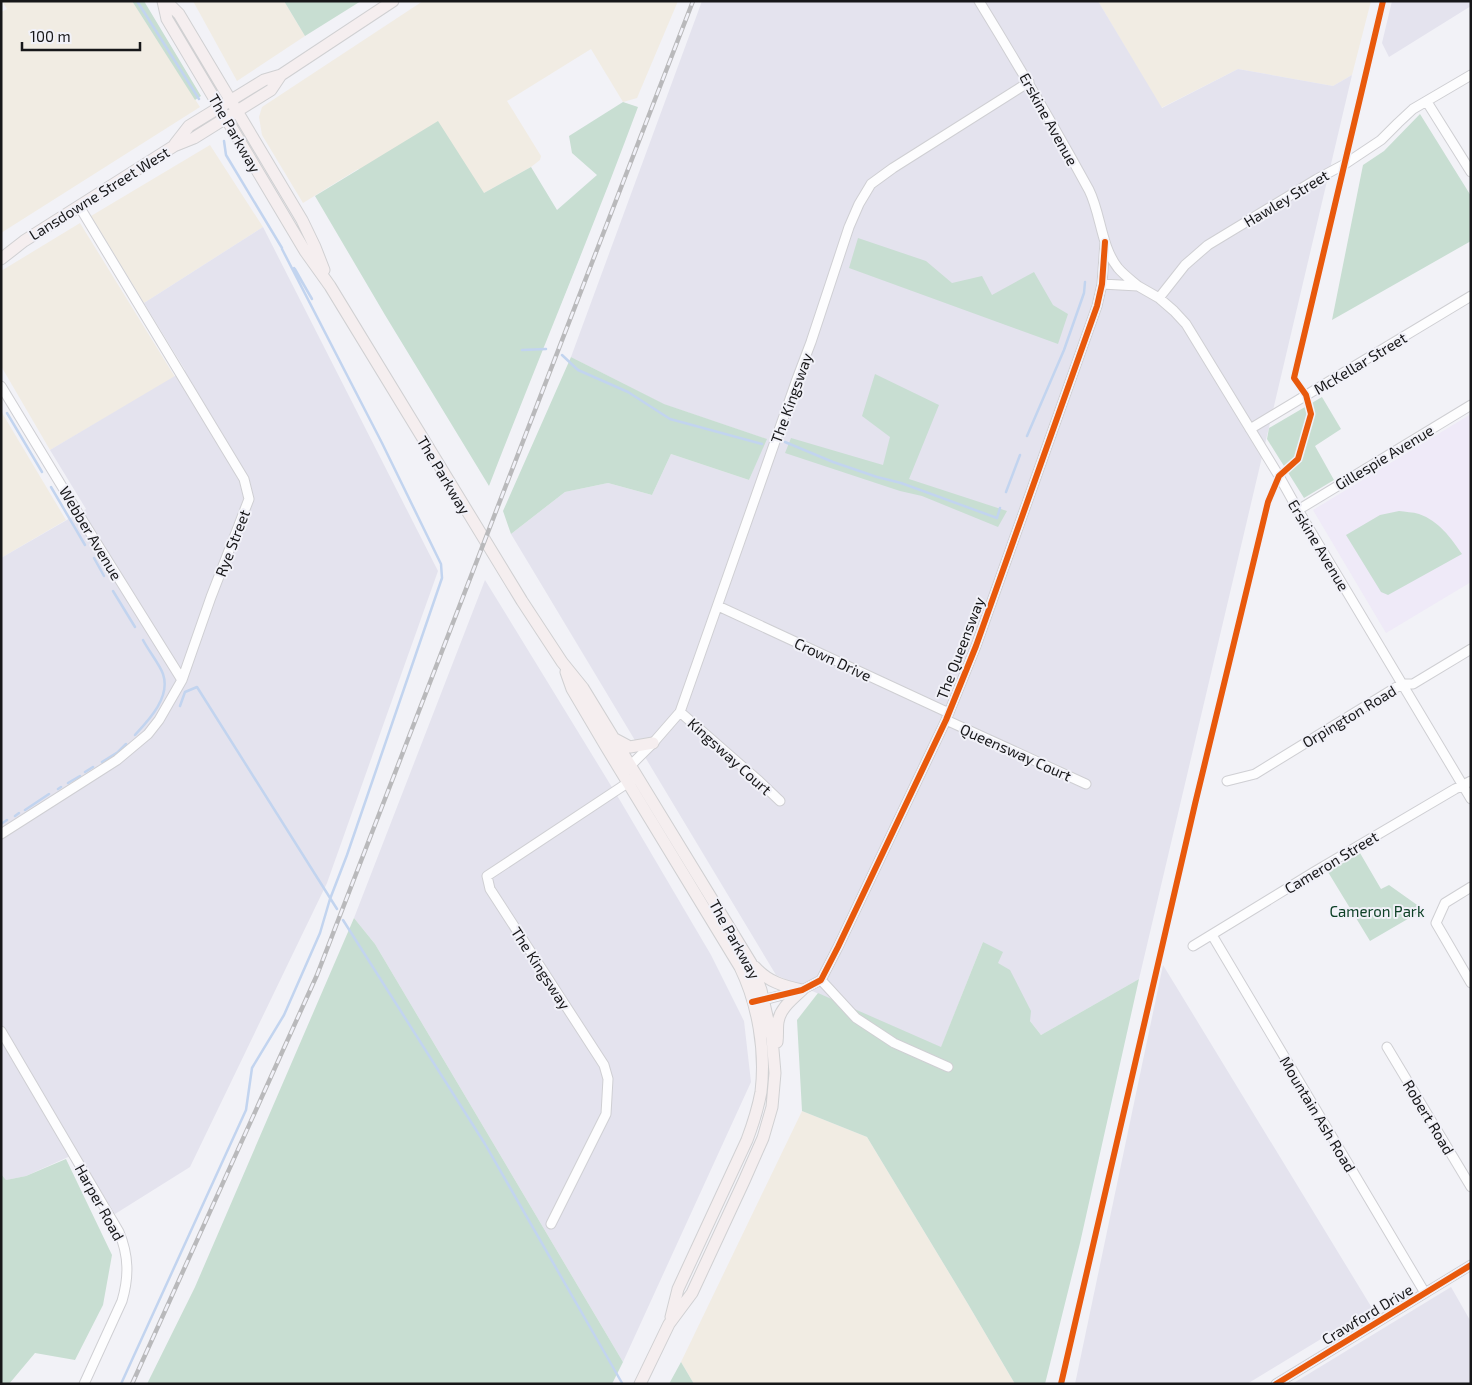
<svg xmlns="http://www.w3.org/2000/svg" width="1472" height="1385" viewBox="0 0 1472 1385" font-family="'Exo 2',sans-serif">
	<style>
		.commercial { fill: #f1ece3 }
		.built { fill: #e4e3ee }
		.education { fill: #efeaf8 }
		.green { fill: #c8ded2 }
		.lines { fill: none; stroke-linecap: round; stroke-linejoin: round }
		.stream { stroke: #c2d4ef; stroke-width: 2.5 }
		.minor-casing { stroke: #cfcfd3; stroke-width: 11 }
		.major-casing { stroke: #d0d0d2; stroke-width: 13 }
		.minor { stroke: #fdfdfe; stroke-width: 9 }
		.major { stroke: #f5eeef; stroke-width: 11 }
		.rail-casing { stroke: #b9b9bb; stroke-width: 4.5 }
		.rail { stroke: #f1f1f8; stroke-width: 2.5; stroke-dasharray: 8; stroke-linecap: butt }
		.cycleway-casing { stroke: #f1f1f8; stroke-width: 9 }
		.cycleway { stroke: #e8590c; stroke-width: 6 }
		.labels { text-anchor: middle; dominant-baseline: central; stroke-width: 4; stroke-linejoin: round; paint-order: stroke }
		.street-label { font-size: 15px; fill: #171719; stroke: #f1f1f8 }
		.park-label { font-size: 15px; fill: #0d4026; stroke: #f1f1f8 }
	</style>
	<rect width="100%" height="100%" fill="#f2f2f7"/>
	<path class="commercial" d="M 2,1 L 132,1 L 200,107 L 1,233 L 1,12 L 7,9 Z
		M 193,1 L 284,1 L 305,36 L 237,81 Z
		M 423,1 L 678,1 L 637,98 L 623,102 L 591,49 L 507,101 L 541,156 L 540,160 L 531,167 L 484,193 L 358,169 L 303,203 L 262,135 L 259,117 L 262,107 Z
		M 1098,1 L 1371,1 L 1352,75 L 1333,86 L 1238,69 L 1161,108 Z
		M 210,145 L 263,227 L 144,303 L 91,216 Z
		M 80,223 L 175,377 L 50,450 L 1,366 L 1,271 Z
		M 1,411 L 66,520 L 1,558 Z
		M 802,1111 L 867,1137 L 968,1304 L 1015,1384 L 694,1384 L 681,1362 Z"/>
	<path class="built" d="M 702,1 L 1098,1 L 1162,108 L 1238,69 L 1333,86 L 1352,75 L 1139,979 L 1041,1035 L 1030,1021 L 997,963 L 983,942 L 941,1048 L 776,975 L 511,534 L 565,492 L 608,483 L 652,495 L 671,454 L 749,480 L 766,439 L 663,404 L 571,357 Z
		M 1392,1 L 1471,1 L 1471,6 L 1389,57 L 1382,43 Z
		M 263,227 L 438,571 L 327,883 L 190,1167 L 115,1214 L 77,1153 L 26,1176 L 6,1180 L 1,1174 L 1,558 L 86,509 L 50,450 L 185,370 L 144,303 Z
		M 485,580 L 621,802 L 711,955 L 744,1021 L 751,1082 L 623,1362 L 375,944 L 354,918 Z
		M 1163,965 L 1372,1308 L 1247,1384 L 1075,1384 Z
		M 1451,1287 L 1471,1322 L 1471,1384 L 1292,1384 Z"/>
	<path class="education" d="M 1471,414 L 1471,582 L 1386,633 L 1313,510 Z"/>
	<path class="green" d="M 132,1 L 144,1 L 201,96 L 195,100 Z
		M 284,1 L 361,1 L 305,36 Z
		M 623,102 L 638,107 C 591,234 538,359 489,486 L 385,315 L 315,196 L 438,121 L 484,193 L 531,167 L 557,210 L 597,175 L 572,153 L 569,136 Z
		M 1420,114 L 1471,196 L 1471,241 L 1332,320 L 1363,165 L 1384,151 Z
		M 858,238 L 926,261 L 952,283 L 982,276 L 992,295 L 1034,272 L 1053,305 L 1068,314 L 1058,344 L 849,268 Z
		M 571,357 L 664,404 L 767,439 L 749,480 L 671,454 L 652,495 L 608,483 L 565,492 L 511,534 L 503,511 Z
		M 875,374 L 939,405 L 909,479 L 1007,511 L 998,527 L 922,496 L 900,491 L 785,453 L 791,438 L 883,465 L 890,437 L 862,416 Z
		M 1322,397 L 1341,429 L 1315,446 L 1334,480 L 1304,498 L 1267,439 L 1269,428 Z
		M 1399,511 C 1405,512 1413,512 1419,514 C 1439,521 1451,538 1462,554 L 1388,595 L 1381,592 L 1346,535 L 1380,515 Z
		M 1360,853 L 1381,889 L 1389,885 L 1420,907 L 1418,913 L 1370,941 L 1328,872 Z
		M 354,918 L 375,944 L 623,1362 L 612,1384 L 147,1384 L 195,1287 Z
		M 983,942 L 1003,952 L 998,963 L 1010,970 L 1031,1011 L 1030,1021 L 1041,1035 L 1139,979 L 1080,1243 L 1045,1384 L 1015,1384 L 968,1304 L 867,1137 L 802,1111 L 797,1020 L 818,993 L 941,1047 Z
		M 66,1159 L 112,1255 L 103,1305 L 75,1360 L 35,1353 L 9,1384 L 1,1384 L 1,1174 L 6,1180 L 26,1176 Z
		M 681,1362 L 694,1384 L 669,1384 Z"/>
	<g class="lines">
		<path class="stream" d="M 137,1 L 199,99
			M 224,141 L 226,155 L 282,248
			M 294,268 L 312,299 L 295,269
			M 522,350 L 546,349
			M 562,355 L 578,370 L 628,392 L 670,419 L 762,444
			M 7,413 L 42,472
			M 1027,436 L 1064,350 L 1084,293 L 1085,282
			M 785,442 L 833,462 L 877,477 L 901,483 L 997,518 L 1000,508
			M 51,487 L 85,545
			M 1006,492 L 1020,455
			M 94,558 L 104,576
			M 113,591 L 135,627
			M 180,706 L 185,692 L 197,687 L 337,909
			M 135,735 C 149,720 171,697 163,674 C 160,665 148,650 143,640
			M 102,762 L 118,752 L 126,744
			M 85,772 L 93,767
			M 68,783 L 80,776
			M 58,789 L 61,787
			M 25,810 L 49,794
			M 15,816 L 19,813
			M 1,824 L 7,820
			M 343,920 L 485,1144 L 622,1383
			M 121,1384 L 246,1110 L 252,1068 L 284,1015 L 320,933 L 330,899 L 347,855 L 442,578 L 441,564 L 382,443 L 282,249"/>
		<defs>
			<path id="minor" d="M 979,1 C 1017,63 1054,126 1089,190 C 1101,214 1101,247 1118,268 C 1124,275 1131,280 1138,286
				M 1427,102 L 1471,172
				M 1102,284 L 1138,286 L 1159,298 L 1174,311 L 1186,324 L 1279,476 L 1298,510 L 1471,799
				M 1159,298 L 1185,265 L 1208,245 L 1317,179 L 1345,164 L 1381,140 L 1398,123 L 1413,109 L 1471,75
				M 1,386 L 83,521 L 182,680
				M 1250,429 L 1471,296
				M 1298,510 L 1471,405
				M 718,606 L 949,713
				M 680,712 L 759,781 L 780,801
				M 946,720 L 1086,784
				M 627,769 L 653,743 L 680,712 L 797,379 L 811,342 L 849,227 L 859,204 L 871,184 L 893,168 L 1029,82
				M 1227,781 L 1255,774 L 1395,688 L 1402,684 L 1413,684 L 1471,649
				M 1,834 L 117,760 L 148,734 L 159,720 L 182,680 L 211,597 L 249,499 L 244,479 L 79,206
				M 1471,887 L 1445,903 L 1436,923 L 1471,983
				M 1212,935 L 1425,1293
				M 1193,946 L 1314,872 L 1455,789 L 1471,781
				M 821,980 L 856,1018 L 894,1043 L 948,1067
				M 759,1001 L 802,990 L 821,980 L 838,947 L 946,720 L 976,646 L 1097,306 L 1102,284 L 1105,242
				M 1,1031 L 119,1232 C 129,1256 129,1277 122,1301 L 84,1384
				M 1387,1047 L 1471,1187
				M 551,1224 L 606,1114 L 608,1079 L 604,1065 L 490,889 L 487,876 L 632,780
				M 1276,1384 L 1471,1265"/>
			<path id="major" d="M 163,1 L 167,19 L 305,251 L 330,286 L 522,601 L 562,662 L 583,688 L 751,963 L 761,990 L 772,1038 L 775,1073 L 772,1107 L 763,1138 L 744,1181 L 692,1293 L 669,1324 L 640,1384
				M 166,1 L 179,14 L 302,220 L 315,247 L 324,270
				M 175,144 L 189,126 L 264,80 L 281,75 L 393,1
				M 1,259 L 24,241 L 163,153 L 174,146 L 194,138 L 271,90 L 281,75
				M 566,672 L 572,689 L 605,745 L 740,967 C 758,1004 766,1051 761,1092 C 758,1108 753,1124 747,1140 L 678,1289 L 671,1317
				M 615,739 L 630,747 L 653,743
				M 755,967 C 768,982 784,986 802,990
				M 777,1042 C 778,1035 777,1028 778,1022 C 780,1008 793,999 802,990"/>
		</defs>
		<use href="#minor" class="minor-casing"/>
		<use href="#major" class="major-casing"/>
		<use href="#minor" class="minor"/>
		<use href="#major" class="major"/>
		<defs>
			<path id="rail" d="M 132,1384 L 317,975 L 693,1"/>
		</defs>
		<use href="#rail" class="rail-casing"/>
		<use href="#rail" class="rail"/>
		<defs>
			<path id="cycleway" d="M 752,1002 L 802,990 L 821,980 L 838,947 L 946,720 L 976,646 L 1097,306 L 1102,284 L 1105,242
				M 1061,1384 L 1195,804 L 1268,502 L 1279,476 L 1298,459 L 1311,414 L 1306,395 L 1294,378 L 1383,1
				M 1276,1384 L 1471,1265"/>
		</defs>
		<use href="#cycleway" class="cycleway-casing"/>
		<use href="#cycleway" class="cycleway"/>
	</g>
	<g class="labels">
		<g class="street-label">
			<text transform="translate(1049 119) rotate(61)">Erskine Avenue</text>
			<text transform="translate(235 133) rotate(60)">The Parkway</text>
			<text transform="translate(99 193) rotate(-32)">Lansdowne Street West</text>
			<text transform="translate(1286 198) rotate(-31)">Hawley Street</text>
			<text transform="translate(1360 363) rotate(-31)">McKellar Street</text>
			<text transform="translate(791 398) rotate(-70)">The Kingsway</text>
			<text transform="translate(1384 457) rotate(-31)">Gillespie Avenue</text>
			<text transform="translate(444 475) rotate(59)">The Parkway</text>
			<text transform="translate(91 533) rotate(59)">Webber Avenue</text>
			<text transform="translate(232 543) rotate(-69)">Rye Street</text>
			<text transform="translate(1319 545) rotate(59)">Erskine Avenue</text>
			<text transform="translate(960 648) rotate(-69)">The Queensway</text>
			<text transform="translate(833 659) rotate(25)">Crown Drive</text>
			<text transform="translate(1349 716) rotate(-31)">Orpington Road</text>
			<text transform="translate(1016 752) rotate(24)">Queensway Court</text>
			<text transform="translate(730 756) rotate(42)">Kingsway Court</text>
			<text transform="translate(1331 862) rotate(-31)">Cameron Street</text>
			<text transform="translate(735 939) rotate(61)">The Parkway</text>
			<text transform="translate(541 968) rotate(57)">The Kingsway</text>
			<text transform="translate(1318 1114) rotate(59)">Mountain Ash Road</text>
			<text transform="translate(1429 1117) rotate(59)">Robert Road</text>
			<text transform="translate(100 1202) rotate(61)">Harper Road</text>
			<text transform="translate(1367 1314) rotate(-31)">Crawford Drive</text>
		</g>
		<g class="park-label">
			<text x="1377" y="911">Cameron Park</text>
		</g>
	</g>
	<rect width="1472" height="1385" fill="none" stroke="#171719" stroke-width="5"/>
	<path d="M22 42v8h118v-8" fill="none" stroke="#171719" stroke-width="2.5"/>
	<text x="30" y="42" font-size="15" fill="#171719" stroke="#f1f1f8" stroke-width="4" paint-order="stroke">100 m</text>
</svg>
